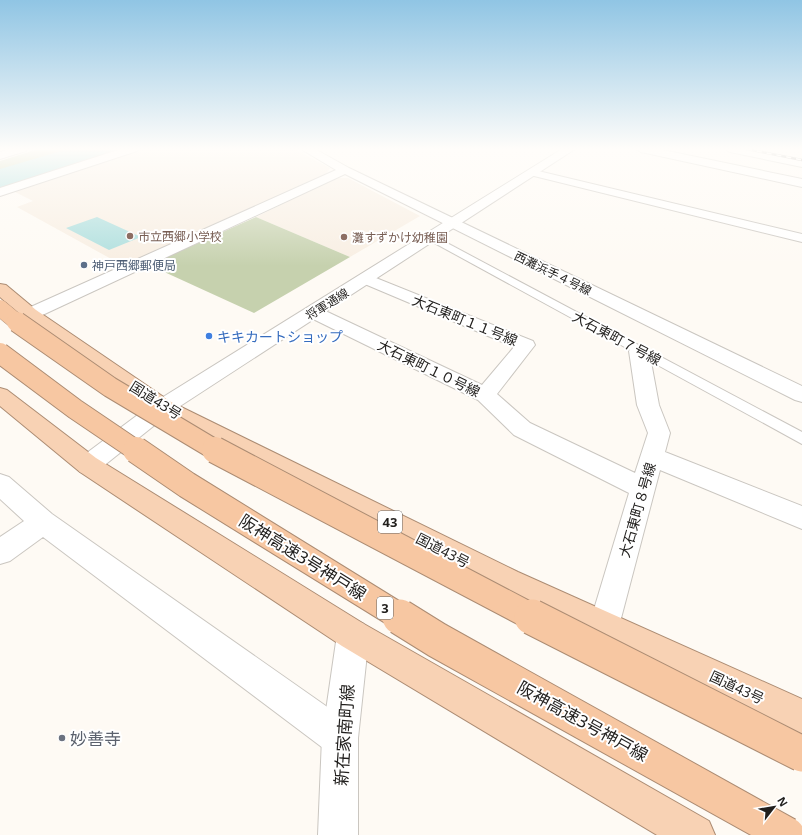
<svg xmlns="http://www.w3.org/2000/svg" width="802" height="835" viewBox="0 0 802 835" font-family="'Noto Sans','Noto Sans JP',sans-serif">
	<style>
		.built { fill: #f8eee2 }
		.green { fill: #c6d1ae }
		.water { fill: #acdedd }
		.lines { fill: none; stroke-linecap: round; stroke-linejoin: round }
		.river { fill: #acdedd; fill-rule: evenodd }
		.service-casing { stroke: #cac6c0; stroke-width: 2 }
		.minor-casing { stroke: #cac6c0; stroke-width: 2 }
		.tertiary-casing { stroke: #cac6c0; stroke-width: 2 }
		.trunk-casing { stroke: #ac8c73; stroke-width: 2 }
		.service { fill: #fff; fill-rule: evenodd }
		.minor { fill: #fff; fill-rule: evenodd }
		.tertiary { fill: #fff; fill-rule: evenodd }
		.trunk { fill: #f8d2b4; fill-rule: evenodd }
		.rail-casing { stroke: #7a7773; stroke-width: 2.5 }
		.rail { stroke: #fff; stroke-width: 1.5; stroke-dasharray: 5; stroke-linecap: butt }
		.motorway-bridge-far3-casing { stroke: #ac8c73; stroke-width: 17; stroke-linecap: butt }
		.motorway-bridge-far2-casing { stroke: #ac8c73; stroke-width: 22; stroke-linecap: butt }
		.motorway-bridge-far1-casing { stroke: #ac8c73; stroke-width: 28; stroke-linecap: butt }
		.motorway-bridge-casing { stroke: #ac8c73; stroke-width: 37; stroke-linecap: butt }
		.motorway-bridge-far3 { stroke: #f7c7a2; stroke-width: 16 }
		.motorway-bridge-far2 { stroke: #f7c7a2; stroke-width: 20 }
		.motorway-bridge-far1 { stroke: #f7c7a2; stroke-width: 26 }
		.motorway-bridge { stroke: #f7c7a2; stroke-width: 35 }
		.education-dot { fill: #8d6e63; stroke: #fff; stroke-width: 1.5 }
		.service-dot { fill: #5c6f8a; stroke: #fff; stroke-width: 1.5 }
		.shop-dot { fill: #3f7fe0; stroke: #fff; stroke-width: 1.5 }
		.worship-dot { fill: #6b7280; stroke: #fff; stroke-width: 1.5 }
		.labels { text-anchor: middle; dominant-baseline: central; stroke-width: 4; stroke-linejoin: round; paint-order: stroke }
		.far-education-label { font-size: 12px; fill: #785e54; stroke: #fff; text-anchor: start }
		.far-service-label { font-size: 12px; fill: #4e5e75; stroke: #fff; text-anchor: start }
		.far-street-label { font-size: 12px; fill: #211f1d; stroke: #fff }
		.shield { fill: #fff; stroke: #646261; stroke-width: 1 }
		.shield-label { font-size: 13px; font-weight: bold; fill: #211f1d }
		.street-label { font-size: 14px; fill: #211f1d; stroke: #fff }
		.shop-label { font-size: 14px; fill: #366cbe; stroke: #fff; text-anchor: start }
		.near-street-label { font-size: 17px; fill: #211f1d; stroke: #fff }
		.near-worship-label { font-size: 17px; fill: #5b616d; stroke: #fff; text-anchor: start }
	</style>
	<rect width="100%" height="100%" fill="#fefaf4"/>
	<path class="built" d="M 139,149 L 294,149 L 330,168 L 326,174 L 124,266 L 17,207 L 33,201 L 11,190 Z
		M 336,178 L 348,178 L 420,216 L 350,257 L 256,217 Z"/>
	<path class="green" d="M 38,149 L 77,149 L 0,173 L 0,161 Z
		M 256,217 L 350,257 L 254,313 L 149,265 Z"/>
	<path class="water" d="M 97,217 L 141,237 L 109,250 L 66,228 Z"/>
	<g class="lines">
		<path class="river" d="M 68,149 L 114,149 L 110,155 L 0,188 L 0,169 Z"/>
		<defs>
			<path id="service" d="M 432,235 L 802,432 L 802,444 L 429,240 L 427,238 Z"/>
			<path id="minor" d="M 121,149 L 138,149 L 137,151 L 0,196 L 0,188 Z
				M 301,149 L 315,149 L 349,168 L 802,386 L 802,402 L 795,400 L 345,174 L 36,318 L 30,319 L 24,318 L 21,314 L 24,310 L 336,170 Z
				M 636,149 L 658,149 L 802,179 L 802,187 L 641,152 Z
				M 725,149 L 748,149 L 802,161 L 802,167 L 730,152 Z
				M 534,170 L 802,234 L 802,242 L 530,175 L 528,173 L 530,171 Z
				M 366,274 L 533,341 L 535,345 L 497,394 L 530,423 L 635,473 L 648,433 L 637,405 L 629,351 L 632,347 L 639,345 L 646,347 L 649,351 L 659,405 L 670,433 L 665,452 L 802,506 L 802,529 L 660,470 L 619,626 L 615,637 L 604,641 L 593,637 L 589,626 L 629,493 L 514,435 L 478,400 L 307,316 L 304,312 L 307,308 L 313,307 L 319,308 L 482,385 L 514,347 L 360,282 L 358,279 L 360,276 Z
				M 0,474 L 9,477 L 52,514 L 353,725 L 358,738 L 353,751 L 340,756 L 327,751 L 43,537 L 10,561 L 0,564 L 0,537 L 24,521 L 0,499 Z"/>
			<path id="tertiary" d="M 10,149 L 27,149 L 26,151 L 0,159 L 0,152 Z
				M 562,149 L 575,149 L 171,412 L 96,472 L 88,474 L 80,472 L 76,465 L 80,458 L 155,402 Z
				M 353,619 L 364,624 L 369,635 L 358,738 L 358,835 L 318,835 L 322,738 L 337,635 L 342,624 Z"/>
			<path id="trunk" d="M 0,284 L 6,285 L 36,310 L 171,402 L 518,572 L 802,699 L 802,734 L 498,592 L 155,412 L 24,318 L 0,297 Z
				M 0,388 L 7,390 L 96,458 L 364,624 L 709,821 L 715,835 L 657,835 L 342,646 L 80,472 L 0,406 Z"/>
		</defs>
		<use href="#service" class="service-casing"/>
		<use href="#minor" class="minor-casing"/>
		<use href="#tertiary" class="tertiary-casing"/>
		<use href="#trunk" class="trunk-casing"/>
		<use href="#service" class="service"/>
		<use href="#minor" class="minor"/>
		<use href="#tertiary" class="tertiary"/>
		<use href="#trunk" class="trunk"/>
		<defs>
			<path id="rail" d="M 747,149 L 802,160"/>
		</defs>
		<use href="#rail" class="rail-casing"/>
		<use href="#rail" class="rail"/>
		<defs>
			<path id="motorway-bridge-far3" d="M 0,308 L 18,323"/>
			<path id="motorway-bridge-far2" d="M 17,322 L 110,387 L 217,451
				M 0,353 L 75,409 L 137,451"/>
			<path id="motorway-bridge-far1" d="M 136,450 L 187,485 L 402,618
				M 215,450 L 534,618"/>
			<path id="motorway-bridge" d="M 400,617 L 437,640 L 787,835
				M 532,617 L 802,754"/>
		</defs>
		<use href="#motorway-bridge-far3" class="motorway-bridge-far3-casing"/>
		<use href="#motorway-bridge-far2" class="motorway-bridge-far2-casing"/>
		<use href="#motorway-bridge-far1" class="motorway-bridge-far1-casing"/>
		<use href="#motorway-bridge" class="motorway-bridge-casing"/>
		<use href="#motorway-bridge-far3" class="motorway-bridge-far3"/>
		<use href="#motorway-bridge-far2" class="motorway-bridge-far2"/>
		<use href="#motorway-bridge-far1" class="motorway-bridge-far1"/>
		<use href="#motorway-bridge" class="motorway-bridge"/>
	</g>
	<linearGradient id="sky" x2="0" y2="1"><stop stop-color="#90c5e4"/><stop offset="0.56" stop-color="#fffdfa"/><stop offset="1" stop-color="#fffdfa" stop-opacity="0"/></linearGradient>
	<rect width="802" height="266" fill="url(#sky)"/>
	<g class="education-dot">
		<circle cx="130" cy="236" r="4"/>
		<circle cx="344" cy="237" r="4"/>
	</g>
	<circle class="service-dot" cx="84" cy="265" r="4"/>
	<circle class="shop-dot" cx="209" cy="336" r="4"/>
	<circle class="worship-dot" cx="62" cy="738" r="4"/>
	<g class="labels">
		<g class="far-education-label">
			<text x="138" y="236">市立西郷小学校</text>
			<text x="352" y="237">灘すずかけ幼稚園</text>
		</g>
		<g class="far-service-label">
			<text x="92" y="265">神戸西郷郵便局</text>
		</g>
		<g class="far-street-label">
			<text transform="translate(553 273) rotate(26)">西灘浜手４号線</text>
			<text transform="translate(327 304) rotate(-32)">将軍通線</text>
		</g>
		<g class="shield">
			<rect x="378" y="511" width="24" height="22" rx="3"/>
			<rect x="377" y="597" width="16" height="22" rx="3"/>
		</g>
		<g class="shield-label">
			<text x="390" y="522">43</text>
			<text x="385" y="608">3</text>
		</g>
		<g class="street-label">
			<text transform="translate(465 320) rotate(22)">大石東町１１号線</text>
			<text transform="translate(617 338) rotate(28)">大石東町７号線</text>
			<text transform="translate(429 368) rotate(26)">大石東町１０号線</text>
			<text transform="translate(156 400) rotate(32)">国道43号</text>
			<text transform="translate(637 510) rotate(-74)">大石東町８号線</text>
			<text transform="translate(443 550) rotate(27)">国道43号</text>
			<text transform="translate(737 687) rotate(25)">国道43号</text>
		</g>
		<g class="shop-label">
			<text x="217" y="336">キキカートショップ</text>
		</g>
		<g class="near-street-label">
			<text transform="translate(303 557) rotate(32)">阪神高速3号神戸線</text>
			<text transform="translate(583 721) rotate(29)">阪神高速3号神戸線</text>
			<text transform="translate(344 735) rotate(-86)">新在家南町線</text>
		</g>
		<g class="near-worship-label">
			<text x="70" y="738">妙善寺</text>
		</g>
	</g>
	<g transform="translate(774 807) rotate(59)" stroke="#ffffff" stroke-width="3" paint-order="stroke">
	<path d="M0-3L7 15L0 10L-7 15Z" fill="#211f1d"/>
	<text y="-6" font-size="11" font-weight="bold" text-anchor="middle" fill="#211f1d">N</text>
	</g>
</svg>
